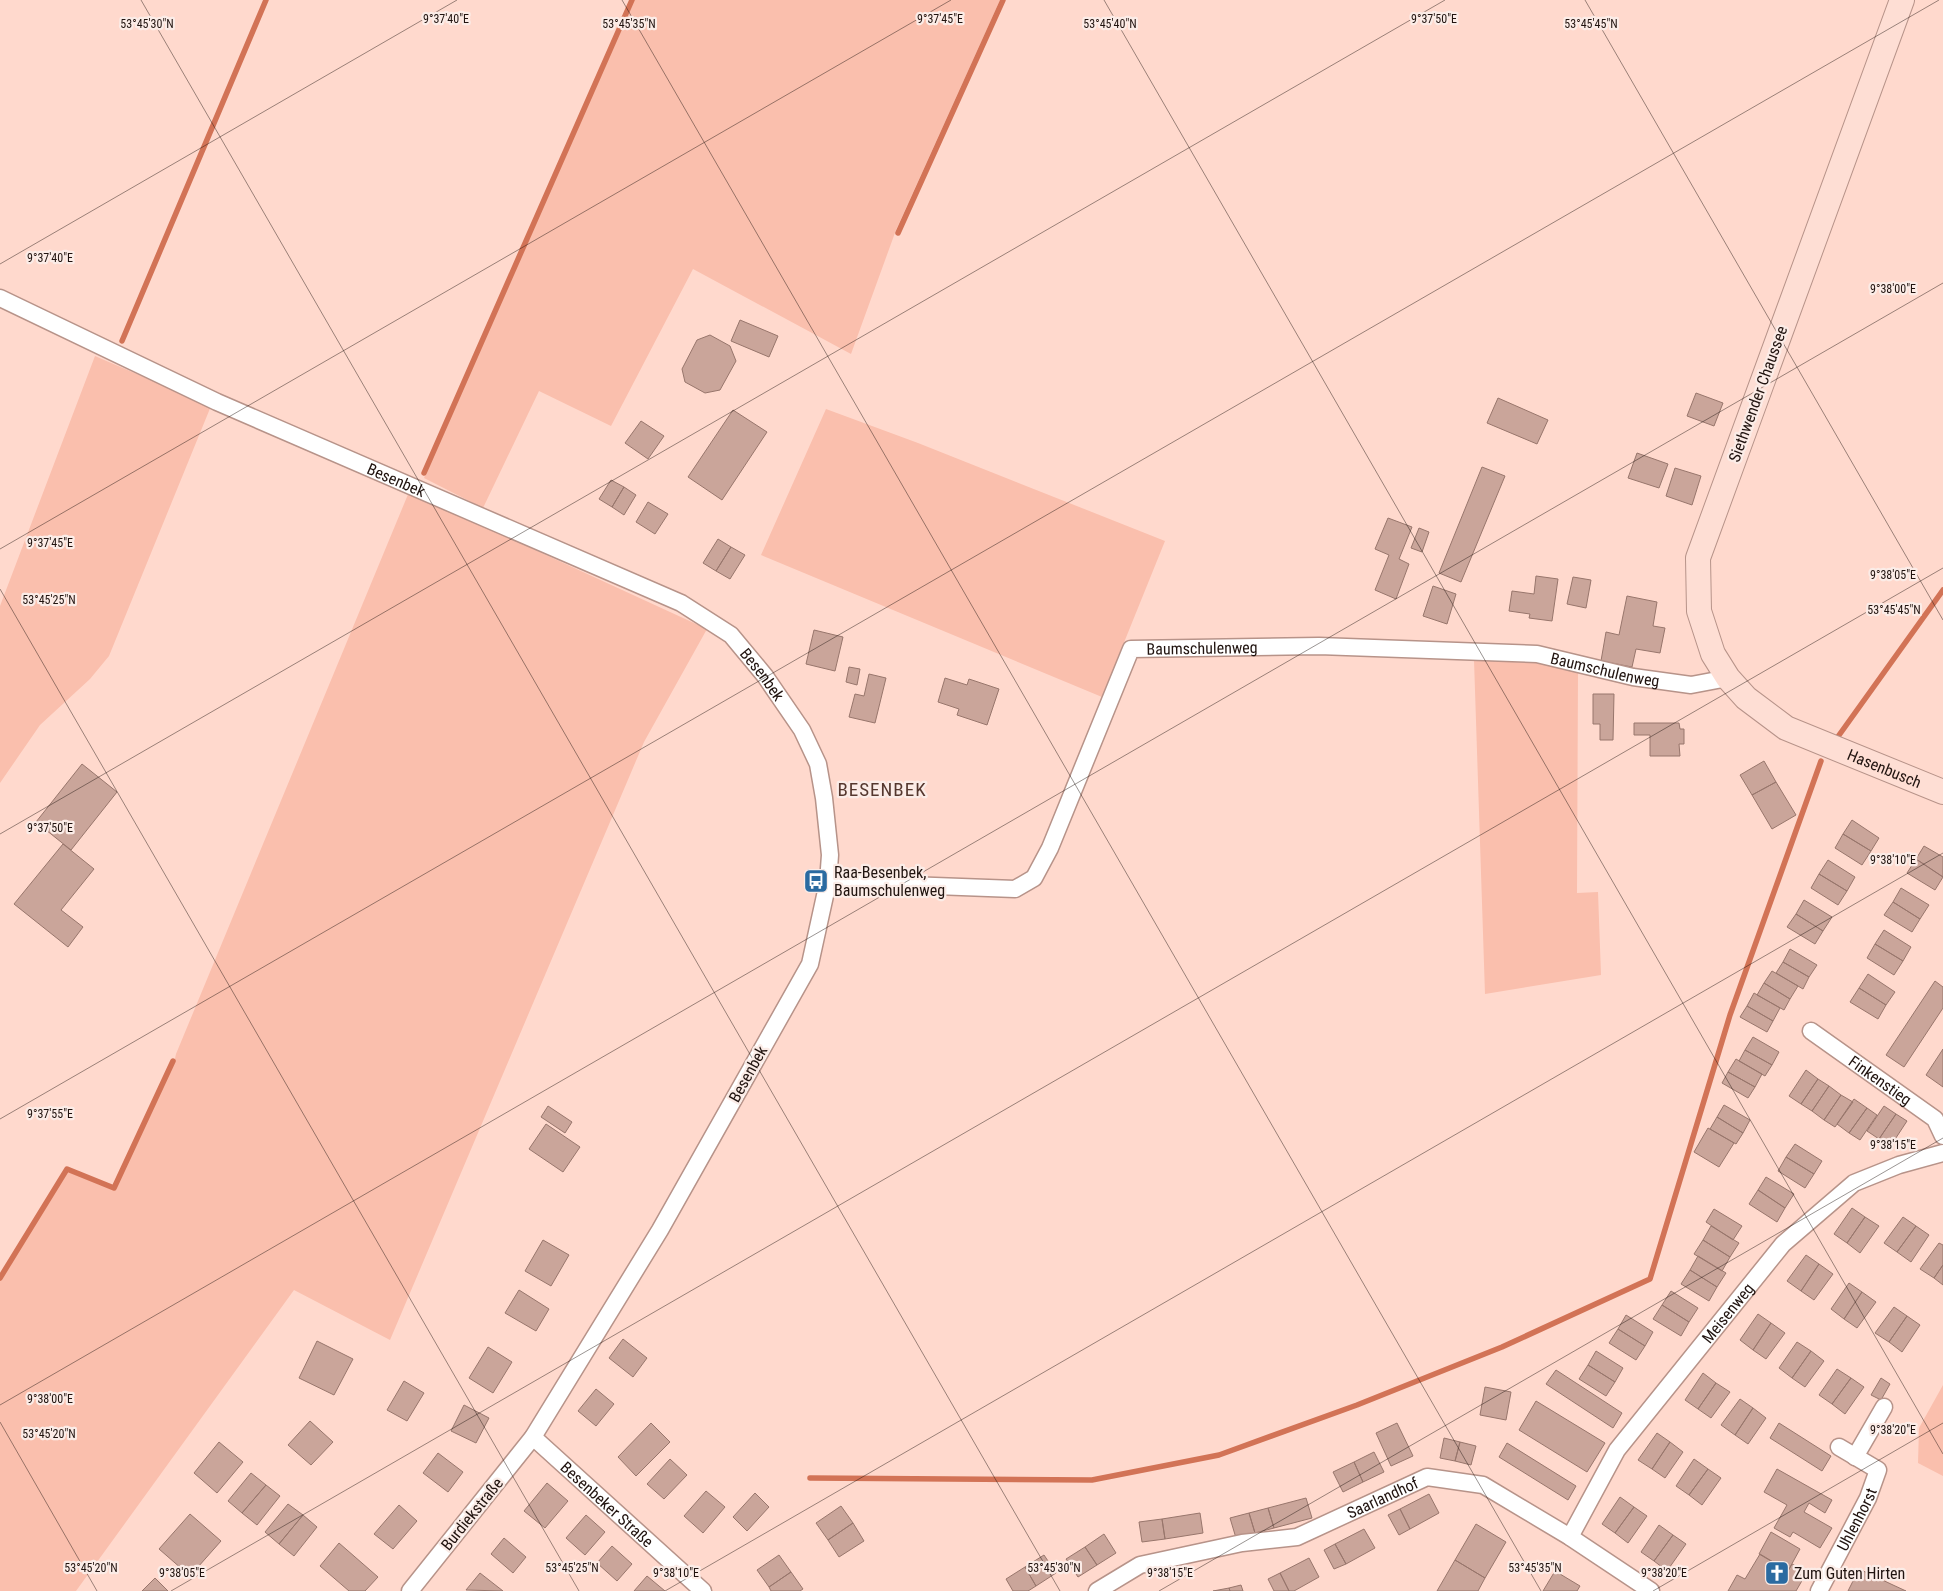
<svg xmlns="http://www.w3.org/2000/svg" width="1943" height="1591" viewBox="0 0 1943 1591" font-family="'Roboto Condensed',sans-serif">
	<style>
		.green { fill: #fabfad }
		.lines { fill: none; stroke-linecap: round; stroke-linejoin: round }
		.stream { stroke: #d27356; stroke-width: 5.5 }
		.building { fill: #caa59a; stroke: #98766c }
		.minor-casing { stroke: #b79389; stroke-width: 19 }
		.secondary-casing { stroke: #b79389; stroke-width: 26 }
		.minor { stroke: #fff; stroke-width: 16 }
		.secondary { stroke: #feded4; stroke-width: 24 }
		.ticks { fill: none; stroke: #20130f; stroke-width: 1; stroke-opacity: 0.45 }
		.labels { text-anchor: middle; dominant-baseline: central; stroke-width: 4.5; stroke-linejoin: round; paint-order: stroke }
		.street-label { font-size: 16px; fill: #20130f; stroke: #fbece7 }
		.poi-label { font-size: 16px; fill: #20130f; stroke: #fbece7; text-anchor: start }
		.quarter-label { font-size: 19px; letter-spacing: 1px; fill: #55372e; stroke: #fbece7 }
		.ticks-label { font-size: 12px; text-anchor: middle; fill: #20130f; stroke: #fbece7; stroke-width: 4.5; stroke-linejoin: round; paint-order: stroke }
	</style>
	<rect width="100%" height="100%" fill="#ffd9cd"/>
	<path class="green" d="M 634,0 L 1000,0 L 896,230 L 851,354 L 693,269 L 611,426 L 539,391 L 483,508 L 424,478 Z
		M 95,356 L 211,406 L 109,656 L 90,679 L 40,725 L 0,783 L 0,606 Z
		M 826,409 L 918,443 L 1165,541 L 1102,697 L 761,555 Z
		M 409,492 L 707,629 L 644,742 L 390,1340 L 294,1290 L 76,1591 L 0,1591 L 0,1280 L 68,1171 L 115,1189 L 174,1063 L 176,1054 Z
		M 1474,660 L 1531,662 L 1578,672 L 1577,893 L 1598,892 L 1601,975 L 1485,994 Z
		M 1943,1385 L 1943,1476 L 1918,1463 L 1919,1428 Z"/>
	<g class="lines">
		<path class="stream" d="M 898,233 L 1003,0
			M 122,341 L 266,0
			M 424,473 L 632,0
			M 1837,738 L 1943,590
			M 0,1278 L 67,1169 L 114,1188 L 173,1061
			M 810,1478 L 1092,1480 L 1219,1455 L 1357,1405 L 1502,1347 L 1650,1279 L 1730,1015 L 1821,761"/>
	</g>
	<path class="building" d="M 740,320 L 778,336 L 769,357 L 731,341 Z
		M 710,335 L 730,346 L 736,361 L 720,390 L 705,393 L 685,382 L 682,369 L 697,340 Z
		M 1696,393 L 1723,403 L 1714,426 L 1687,416 Z
		M 1498,398 L 1548,420 L 1537,444 L 1487,423 Z
		M 733,410 L 767,432 L 722,500 L 688,477 Z
		M 641,421 L 664,436 L 648,459 L 625,443 Z
		M 1637,453 L 1668,464 L 1659,488 L 1628,478 Z
		M 1482,467 L 1505,476 L 1461,582 L 1439,573 Z
		M 1675,468 L 1701,476 L 1692,505 L 1666,496 Z
		M 611,480 L 624,487 L 612,507 L 599,499 Z
		M 624,487 L 636,495 L 624,515 L 612,507 Z
		M 648,502 L 668,514 L 655,534 L 636,522 Z
		M 1388,518 L 1412,527 L 1399,559 L 1409,564 L 1396,599 L 1375,590 L 1389,555 L 1375,549 Z
		M 1419,528 L 1429,532 L 1422,552 L 1411,548 Z
		M 718,539 L 731,547 L 716,571 L 703,563 Z
		M 731,547 L 745,555 L 730,579 L 716,571 Z
		M 1536,576 L 1558,579 L 1552,621 L 1529,618 L 1530,614 L 1509,611 L 1512,591 L 1534,594 Z
		M 1573,577 L 1591,580 L 1586,608 L 1567,604 Z
		M 1433,586 L 1456,594 L 1447,624 L 1423,616 Z
		M 1627,596 L 1657,602 L 1653,626 L 1665,628 L 1660,653 L 1636,649 L 1632,667 L 1601,661 L 1606,632 L 1619,635 Z
		M 814,630 L 843,637 L 835,671 L 806,664 Z
		M 849,667 L 860,669 L 857,685 L 846,682 Z
		M 869,674 L 886,678 L 875,723 L 849,717 L 855,694 L 864,696 Z
		M 945,678 L 967,685 L 969,679 L 999,689 L 987,725 L 957,715 L 959,709 L 938,702 Z
		M 1593,694 L 1614,694 L 1613,740 L 1600,740 L 1600,724 L 1593,724 Z
		M 1634,723 L 1679,723 L 1680,729 L 1684,729 L 1684,744 L 1679,744 L 1680,756 L 1650,756 L 1650,735 L 1634,735 Z
		M 1764,761 L 1776,782 L 1752,795 L 1740,775 Z
		M 82,764 L 117,792 L 71,850 L 36,822 Z
		M 1776,782 L 1796,815 L 1772,829 L 1752,795 Z
		M 1852,820 L 1879,838 L 1871,851 L 1843,834 Z
		M 1843,834 L 1871,851 L 1862,865 L 1835,848 Z
		M 63,844 L 94,869 L 61,910 L 83,927 L 68,947 L 14,904 Z
		M 1924,846 L 1943,857 L 1943,877 L 1916,859 Z
		M 1916,859 L 1943,877 L 1935,890 L 1907,873 Z
		M 1828,860 L 1855,877 L 1847,891 L 1819,874 Z
		M 1819,874 L 1847,891 L 1838,905 L 1811,888 Z
		M 1901,888 L 1929,905 L 1920,919 L 1893,902 Z
		M 1804,900 L 1832,917 L 1823,931 L 1796,914 Z
		M 1893,902 L 1920,919 L 1912,932 L 1884,915 Z
		M 1796,914 L 1823,931 L 1815,944 L 1787,927 Z
		M 1884,930 L 1911,947 L 1903,961 L 1875,944 Z
		M 1875,944 L 1903,961 L 1894,975 L 1867,958 Z
		M 1790,949 L 1817,965 L 1809,977 L 1783,962 Z
		M 1783,962 L 1809,977 L 1803,989 L 1776,973 Z
		M 1772,971 L 1798,986 L 1790,999 L 1764,983 Z
		M 1868,974 L 1895,992 L 1886,1005 L 1859,988 Z
		M 1935,981 L 1943,987 L 1943,1008 L 1904,1067 L 1886,1055 Z
		M 1764,983 L 1790,999 L 1784,1010 L 1757,995 Z
		M 1859,988 L 1886,1005 L 1878,1019 L 1850,1002 Z
		M 1754,993 L 1780,1008 L 1773,1021 L 1747,1006 Z
		M 1747,1006 L 1773,1021 L 1767,1032 L 1740,1017 Z
		M 1753,1037 L 1779,1052 L 1772,1065 L 1745,1050 Z
		M 1943,1049 L 1943,1087 L 1926,1075 Z
		M 1745,1050 L 1772,1065 L 1765,1076 L 1739,1061 Z
		M 1736,1059 L 1762,1074 L 1755,1087 L 1728,1072 Z
		M 1806,1070 L 1818,1079 L 1801,1104 L 1789,1096 Z
		M 1728,1072 L 1755,1087 L 1748,1098 L 1722,1083 Z
		M 1818,1079 L 1829,1086 L 1812,1111 L 1801,1104 Z
		M 1829,1086 L 1841,1095 L 1824,1120 L 1812,1111 Z
		M 1841,1095 L 1853,1102 L 1835,1127 L 1824,1120 Z
		M 1854,1099 L 1867,1108 L 1849,1133 L 1837,1124 Z
		M 1724,1105 L 1750,1120 L 1743,1133 L 1717,1117 Z
		M 548,1106 L 572,1122 L 565,1133 L 541,1117 Z
		M 1884,1106 L 1896,1114 L 1879,1139 L 1867,1131 Z
		M 1867,1108 L 1877,1115 L 1860,1140 L 1849,1133 Z
		M 1896,1114 L 1907,1121 L 1890,1147 L 1879,1139 Z
		M 1717,1117 L 1743,1133 L 1736,1144 L 1710,1129 Z
		M 546,1124 L 580,1147 L 563,1172 L 529,1149 Z
		M 1708,1128 L 1734,1143 L 1719,1167 L 1694,1152 Z
		M 1795,1144 L 1822,1161 L 1814,1174 L 1786,1157 Z
		M 1786,1157 L 1814,1174 L 1805,1188 L 1778,1171 Z
		M 1766,1177 L 1794,1194 L 1785,1208 L 1758,1190 Z
		M 1758,1190 L 1785,1208 L 1777,1222 L 1749,1204 Z
		M 1852,1208 L 1865,1217 L 1847,1243 L 1834,1234 Z
		M 1714,1209 L 1742,1226 L 1733,1240 L 1706,1222 Z
		M 1865,1217 L 1879,1226 L 1860,1253 L 1847,1243 Z
		M 1903,1217 L 1916,1226 L 1897,1252 L 1884,1243 Z
		M 1711,1226 L 1739,1243 L 1730,1257 L 1703,1240 Z
		M 1916,1226 L 1929,1235 L 1911,1262 L 1897,1252 Z
		M 543,1240 L 569,1255 L 551,1286 L 525,1271 Z
		M 1703,1240 L 1730,1257 L 1722,1271 L 1694,1254 Z
		M 1939,1243 L 1943,1245 L 1943,1265 L 1934,1278 L 1920,1269 Z
		M 1806,1255 L 1819,1264 L 1801,1291 L 1787,1281 Z
		M 1698,1256 L 1726,1273 L 1717,1287 L 1690,1270 Z
		M 1819,1264 L 1833,1274 L 1814,1300 L 1801,1291 Z
		M 1943,1265 L 1943,1285 L 1934,1278 Z
		M 1690,1270 L 1717,1287 L 1709,1301 L 1681,1284 Z
		M 1849,1283 L 1862,1292 L 1844,1319 L 1831,1309 Z
		M 519,1290 L 549,1309 L 536,1331 L 505,1313 Z
		M 1671,1291 L 1698,1308 L 1689,1322 L 1662,1305 Z
		M 1862,1292 L 1876,1302 L 1857,1328 L 1844,1319 Z
		M 1662,1305 L 1689,1322 L 1681,1336 L 1653,1319 Z
		M 1894,1307 L 1907,1316 L 1889,1342 L 1875,1333 Z
		M 1758,1314 L 1771,1323 L 1753,1350 L 1740,1340 Z
		M 1626,1315 L 1653,1332 L 1645,1346 L 1618,1329 Z
		M 1907,1316 L 1920,1325 L 1902,1352 L 1889,1342 Z
		M 1771,1323 L 1785,1333 L 1766,1359 L 1753,1350 Z
		M 1618,1329 L 1645,1346 L 1636,1360 L 1609,1343 Z
		M 623,1339 L 647,1358 L 633,1377 L 609,1358 Z
		M 317,1341 L 353,1359 L 334,1395 L 299,1378 Z
		M 1797,1342 L 1811,1351 L 1792,1378 L 1779,1368 Z
		M 488,1347 L 512,1362 L 493,1393 L 469,1378 Z
		M 1596,1351 L 1623,1368 L 1615,1382 L 1588,1365 Z
		M 1811,1351 L 1824,1361 L 1805,1387 L 1792,1378 Z
		M 1588,1365 L 1615,1382 L 1606,1396 L 1579,1379 Z
		M 1837,1369 L 1851,1378 L 1832,1404 L 1819,1395 Z
		M 1556,1370 L 1622,1413 L 1613,1428 L 1546,1384 Z
		M 1703,1373 L 1716,1383 L 1698,1409 L 1685,1400 Z
		M 1851,1378 L 1864,1387 L 1845,1414 L 1832,1404 Z
		M 1881,1378 L 1890,1384 L 1881,1400 L 1871,1395 Z
		M 404,1381 L 424,1393 L 407,1421 L 387,1410 Z
		M 1716,1383 L 1730,1392 L 1711,1418 L 1698,1409 Z
		M 1485,1387 L 1511,1392 L 1506,1420 L 1480,1415 Z
		M 596,1389 L 614,1404 L 596,1426 L 578,1411 Z
		M 1740,1399 L 1753,1408 L 1735,1435 L 1721,1425 Z
		M 1536,1401 L 1605,1443 L 1587,1472 L 1519,1430 Z
		M 464,1405 L 489,1418 L 476,1443 L 451,1431 Z
		M 1753,1408 L 1766,1418 L 1748,1444 L 1735,1435 Z
		M 310,1421 L 333,1442 L 311,1465 L 288,1445 Z
		M 651,1423 L 670,1442 L 636,1476 L 618,1457 Z
		M 1397,1423 L 1413,1456 L 1391,1466 L 1376,1433 Z
		M 1779,1423 L 1831,1456 L 1822,1471 L 1770,1438 Z
		M 1657,1433 L 1670,1442 L 1652,1469 L 1638,1460 Z
		M 1444,1438 L 1460,1442 L 1455,1461 L 1440,1458 Z
		M 219,1442 L 243,1462 L 217,1493 L 194,1473 Z
		M 1460,1442 L 1476,1446 L 1471,1465 L 1455,1461 Z
		M 1670,1442 L 1683,1452 L 1665,1478 L 1652,1469 Z
		M 1507,1443 L 1576,1486 L 1568,1500 L 1499,1457 Z
		M 1374,1452 L 1384,1472 L 1363,1482 L 1354,1462 Z
		M 438,1453 L 463,1472 L 448,1492 L 423,1473 Z
		M 670,1459 L 687,1475 L 664,1499 L 647,1484 Z
		M 1694,1459 L 1708,1469 L 1689,1495 L 1676,1486 Z
		M 1354,1462 L 1363,1482 L 1343,1492 L 1333,1472 Z
		M 1708,1469 L 1721,1478 L 1702,1505 L 1689,1495 Z
		M 1777,1469 L 1832,1500 L 1825,1513 L 1809,1503 L 1804,1512 L 1832,1528 L 1820,1548 L 1793,1532 L 1790,1537 L 1774,1528 L 1787,1505 L 1764,1492 Z
		M 251,1473 L 266,1485 L 242,1513 L 228,1501 Z
		M 547,1483 L 568,1501 L 545,1528 L 524,1511 Z
		M 266,1485 L 280,1496 L 257,1525 L 242,1513 Z
		M 706,1491 L 725,1507 L 703,1533 L 684,1516 Z
		M 755,1493 L 769,1507 L 747,1531 L 733,1517 Z
		M 1429,1494 L 1439,1513 L 1410,1529 L 1400,1509 Z
		M 1620,1497 L 1634,1507 L 1615,1533 L 1602,1524 Z
		M 1306,1498 L 1312,1518 L 1274,1528 L 1268,1508 Z
		M 288,1504 L 303,1515 L 279,1544 L 265,1532 Z
		M 399,1505 L 417,1521 L 393,1549 L 374,1534 Z
		M 841,1506 L 853,1523 L 828,1540 L 816,1523 Z
		M 1634,1507 L 1647,1516 L 1628,1543 L 1615,1533 Z
		M 1268,1508 L 1274,1528 L 1255,1533 L 1249,1513 Z
		M 1400,1509 L 1410,1529 L 1399,1535 L 1388,1515 Z
		M 1200,1513 L 1203,1533 L 1165,1539 L 1162,1519 Z
		M 1249,1513 L 1255,1533 L 1236,1538 L 1230,1518 Z
		M 190,1514 L 221,1541 L 190,1576 L 159,1549 Z
		M 303,1515 L 317,1527 L 294,1556 L 279,1544 Z
		M 586,1515 L 605,1532 L 585,1555 L 566,1538 Z
		M 1162,1519 L 1165,1539 L 1142,1542 L 1139,1522 Z
		M 853,1523 L 864,1541 L 839,1557 L 828,1540 Z
		M 1476,1524 L 1506,1542 L 1485,1578 L 1455,1560 Z
		M 1659,1525 L 1673,1535 L 1654,1561 L 1641,1552 Z
		M 1364,1529 L 1375,1548 L 1346,1564 L 1335,1544 Z
		M 1771,1532 L 1800,1549 L 1788,1571 L 1759,1554 Z
		M 1104,1534 L 1116,1553 L 1097,1565 L 1085,1547 Z
		M 1673,1535 L 1686,1544 L 1667,1571 L 1654,1561 Z
		M 504,1538 L 526,1557 L 513,1573 L 491,1554 Z
		M 339,1543 L 378,1577 L 365,1591 L 349,1591 L 320,1566 Z
		M 1335,1544 L 1346,1564 L 1334,1569 L 1324,1550 Z
		M 612,1546 L 632,1564 L 617,1581 L 597,1563 Z
		M 1085,1547 L 1097,1565 L 1078,1577 L 1066,1559 Z
		M 1760,1554 L 1788,1571 L 1792,1564 L 1807,1572 L 1796,1591 L 1728,1591 L 1737,1575 L 1745,1579 Z
		M 779,1555 L 791,1572 L 769,1587 L 757,1570 Z
		M 1044,1555 L 1056,1573 L 1036,1586 L 1025,1567 Z
		M 1309,1558 L 1319,1577 L 1294,1591 L 1289,1591 L 1280,1573 Z
		M 1455,1560 L 1485,1578 L 1478,1591 L 1437,1591 Z
		M 1025,1567 L 1036,1586 L 1028,1591 L 1013,1591 L 1006,1579 Z
		M 1859,1569 L 1893,1585 L 1906,1591 L 1848,1591 Z
		M 1555,1571 L 1580,1586 L 1577,1591 L 1543,1591 Z
		M 791,1572 L 803,1589 L 800,1591 L 771,1591 L 769,1587 Z
		M 480,1573 L 503,1591 L 466,1590 Z
		M 1280,1573 L 1289,1591 L 1274,1591 L 1268,1579 Z
		M 647,1576 L 665,1591 L 634,1591 Z
		M 155,1578 L 168,1591 L 142,1591 Z
		M 1241,1585 L 1243,1591 L 1230,1591 L 1229,1588 Z
		M 1229,1588 L 1230,1591 L 1213,1591 Z"/>
	<g class="lines">
		<defs>
			<g id="minor">
				<path id="s1" d="M 0,298 L 217,402 L 681,603 L 731,635 L 765,676 L 802,730 L 818,764 L 824,798 L 830,855 L 828,882 L 810,964 L 660,1230 L 533,1437 L 410,1591"/>
				<path id="s2" d="M 828,882 L 1015,889 L 1034,878 L 1050,848 L 1131,649 L 1319,646 L 1537,654 L 1633,677 L 1691,685 L 1728,678"/>
				<path id="s3" d="M 1811,1031 L 1935,1119 L 1943,1136"/>
				<path id="s4" d="M 533,1437 L 703,1591"/>
				<path d="M 1855,1457 L 1884,1407"/>
				<path id="s5" d="M 1570,1537 L 1617,1450 L 1783,1244 L 1854,1183 L 1899,1165 L 1943,1153"/>
				<path id="s6" d="M 1097,1591 L 1140,1565 L 1242,1543 L 1297,1537 L 1427,1477 L 1483,1485 L 1570,1537 L 1651,1591"/>
				<path id="s7" d="M 1819,1591 L 1868,1498 L 1878,1470 L 1839,1447"/>
			</g>
			<g id="secondary">
				<path id="s8" d="M 1902,0 L 1698,558 L 1699,611 L 1713,654 L 1728,678 L 1746,698 L 1786,728 L 1943,792"/>
			</g>
		</defs>
		<use href="#minor" class="minor-casing"/>
		<use href="#secondary" class="secondary-casing"/>
		<use href="#minor" class="minor"/>
		<use href="#secondary" class="secondary"/>
	</g>
	<path class="ticks" d="M 141,0 L 1060,1591M 622,0 L 1541,1591M 1104,0 L 1943,1454M 1585,0 L 1943,620M 0,264 L 457,0M 0,549 L 951,0M 0,589 L 579,1591M 0,834 L 1445,0M 0,1119 L 1939,0M 0,1405 L 1943,283M 0,1422 L 97,1591M 171,1591 L 1943,568M 665,1591 L 1943,853M 1159,1591 L 1943,1138M 1653,1591 L 1943,1423"/>
	<defs>
		<symbol id="bus-square" viewBox="-11 -11 22 22"><rect x="-9" y="-9" width="18" height="18" rx="4" fill="#2b6ba1" stroke="#fbece7"/><path d="M-5-6H5V4H4V6H2V4H-2V6H-4V4H-5ZM-3.5-4V0h7V-4ZM-3.5 1.2v1.5H-2V1.2ZM2 1.2v1.5H3.5V1.2Z" fill="#fff"/></symbol>
		<symbol id="church-square" viewBox="-11 -11 22 22"><rect x="-9" y="-9" width="18" height="18" rx="4" fill="#2b6ba1" stroke="#fbece7"/><path d="M-1.2-6h2.4v3.5h3.3v2.4h-3.3V6h-2.4V-.1h-3.3v-2.4h3.3Z" fill="#fff"/></symbol>
	</defs>
	<g fill-rule="evenodd">
		<use href="#bus-square" x="802" y="867" width="28" height="28"/>
		<use href="#church-square" x="1763" y="1559" width="28" height="28"/>
	</g>
	<g class="labels">
		<g class="street-label">
			<text transform="translate(1758 394) rotate(-70)">Siethwender Chaussee</text>
			<text stroke="none"><textPath href="#s1" startOffset="436">Besenbek</textPath></text>
			<text stroke="none"><textPath href="#s2" startOffset="529">Baumschulenweg</textPath></text>
			<text stroke="none"><textPath href="#s2" startOffset="934">Baumschulenweg</textPath></text>
			<text stroke="none"><textPath href="#s1" startOffset="856">Besenbek</textPath></text>
			<text stroke="none"><textPath href="#s8" startOffset="904">Hasenbusch</textPath></text>
			<text transform="translate(748 1074) rotate(-61)">Besenbek</text>
			<text stroke="none"><textPath href="#s3" startOffset="85">Finkenstieg</textPath></text>
			<text stroke="none"><textPath href="#s5" startOffset="275">Meisenweg</textPath></text>
			<text stroke="none"><textPath href="#s6" startOffset="304">Saarlandhof</textPath></text>
			<text stroke="none"><textPath href="#s4" startOffset="100">Besenbeker Straße</textPath></text>
			<text transform="translate(472 1514) rotate(-51)">Burdiekstraße</text>
			<text stroke="none"><textPath href="#s7" startOffset="81">Uhlenhorst</textPath></text>
		</g>
		<g class="poi-label">
			<text x="834" y="872">Raa-Besenbek,<tspan x="834" dy="18">Baumschulenweg</tspan></text>
			<text x="1794" y="1573">Zum Guten Hirten</text>
		</g>
		<g class="quarter-label">
			<text x="882" y="789">BESENBEK</text>
		</g>
	</g>
	<g class="ticks-label">
		<text x="446" y="23">9°37'40"E</text>
		<text x="940" y="23">9°37'45"E</text>
		<text x="1434" y="23">9°37'50"E</text>
		<text x="147" y="28">53°45'30"N</text>
		<text x="629" y="28">53°45'35"N</text>
		<text x="1110" y="28">53°45'40"N</text>
		<text x="1591" y="28">53°45'45"N</text>
		<text x="50" y="262">9°37'40"E</text>
		<text x="1893" y="293">9°38'00"E</text>
		<text x="50" y="547">9°37'45"E</text>
		<text x="1893" y="579">9°38'05"E</text>
		<text x="49" y="604">53°45'25"N</text>
		<text x="1894" y="614">53°45'45"N</text>
		<text x="50" y="832">9°37'50"E</text>
		<text x="1893" y="864">9°38'10"E</text>
		<text x="50" y="1118">9°37'55"E</text>
		<text x="1893" y="1149">9°38'15"E</text>
		<text x="50" y="1403">9°38'00"E</text>
		<text x="1893" y="1434">9°38'20"E</text>
		<text x="49" y="1438">53°45'20"N</text>
		<text x="91" y="1572">53°45'20"N</text>
		<text x="572" y="1572">53°45'25"N</text>
		<text x="1054" y="1572">53°45'30"N</text>
		<text x="1535" y="1572">53°45'35"N</text>
		<text x="182" y="1577">9°38'05"E</text>
		<text x="676" y="1577">9°38'10"E</text>
		<text x="1170" y="1577">9°38'15"E</text>
		<text x="1664" y="1577">9°38'20"E</text>
	</g>
</svg>
